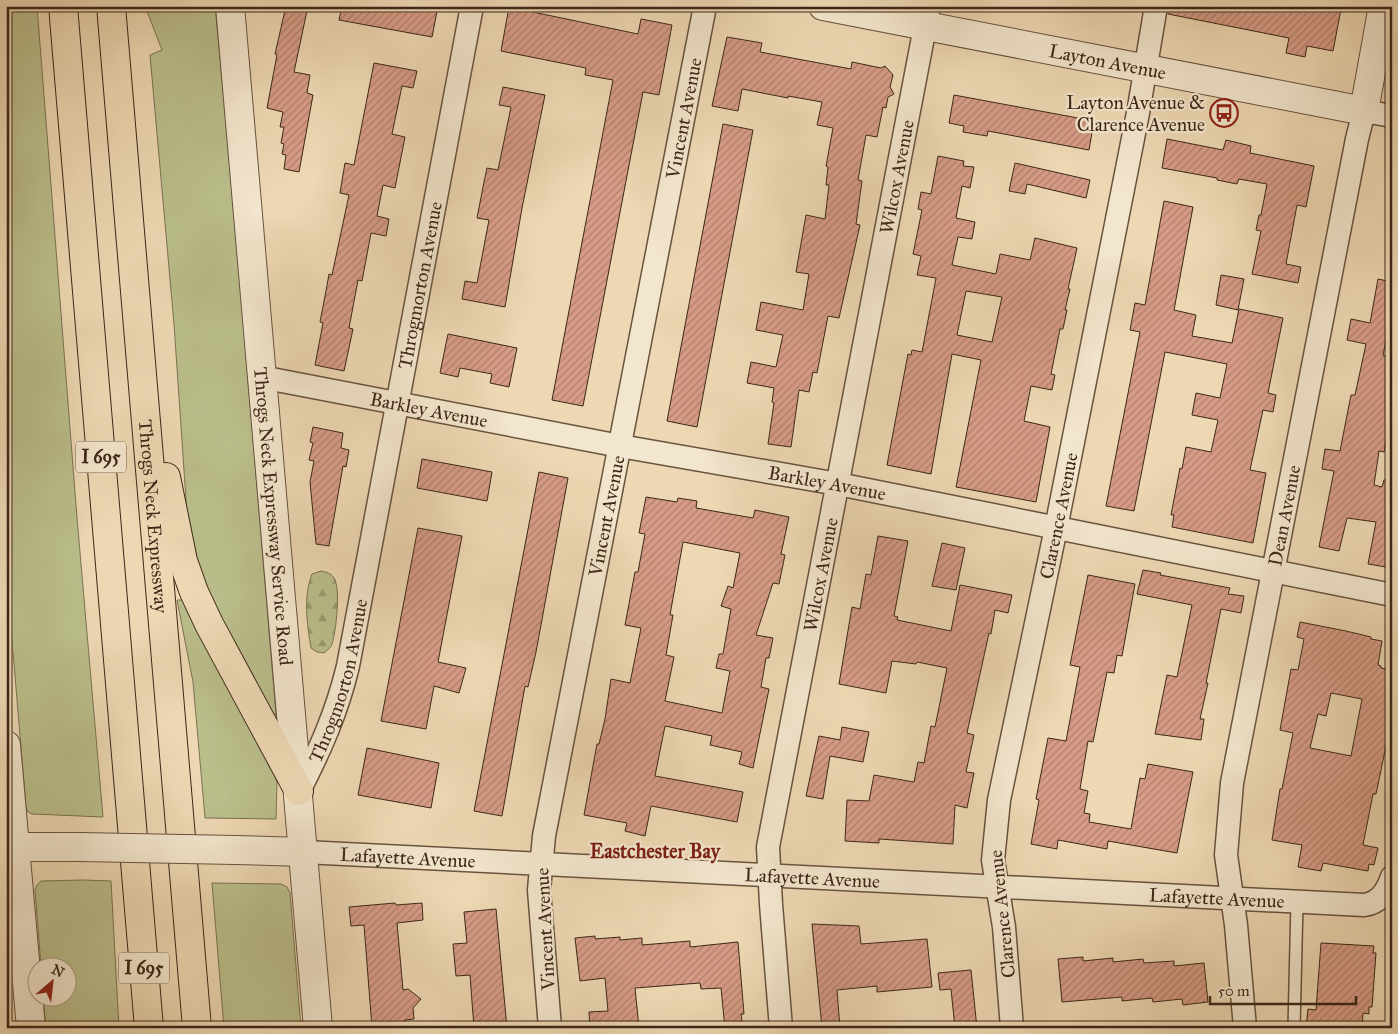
<svg xmlns="http://www.w3.org/2000/svg" width="1398" height="1034" viewBox="0 0 1398 1034" font-family="'IM FELL Great Primer',serif">
	<style>
		.green { fill: #babe8b; stroke: #7b7252 }
		.forest { fill: url(#forest-firs); stroke: #7b7252 }
		.building { fill: url(#building-hatch); stroke: #3c2718; fill-rule: evenodd }
		.lines { fill: none; stroke-linecap: round; stroke-linejoin: round }
		.service-casing { stroke: #68533f; stroke-width: 14 }
		.minor-casing { stroke: #68533f; stroke-width: 25 }
		.tertiary-casing { stroke: #68533f; stroke-width: 30 }
		.motorway-casing { stroke: #3c2718; stroke-width: 30 }
		.service { stroke: #f3e6ce; stroke-width: 11 }
		.minor { stroke: #f3e6ce; stroke-width: 22 }
		.tertiary { stroke: #f3e6ce; stroke-width: 28 }
		.motorway { stroke: #edd8b3; stroke-width: 28 }
		.tertiary-bridge-casing { stroke: #68533f; stroke-width: 30; stroke-linecap: butt }
		.tertiary-bridge { stroke: #f3e6ce; stroke-width: 28 }
		.labels { text-anchor: middle; dominant-baseline: central; stroke-width: 4.5; stroke-linejoin: round; paint-order: stroke }
		.shield { fill: #f3e6ce; stroke: #73604f; stroke-width: 1 }
		.shield-label { font-size: 18px; font-weight: bold; fill: #3c2718 }
		.street-label { font-size: 19px; fill: #3c2718; stroke: #f3e6ce }
		.poi-label { font-size: 19px; fill: #3c2718; stroke: #f3e6ce; text-anchor: end }
		.neighbourhood-label { font-size: 20px; font-weight: bold; fill: #7a1f14; stroke: #f3e6ce }
	</style>
	<defs>
		<pattern id="forest-firs" width="22" height="20" patternUnits="userSpaceOnUse" patternTransform="scale(1.25)"><rect width="22" height="20" fill="#babe8b"/><path d="M5 1l3.5 6h-7zM16 11l3.5 6h-7z" fill="#989a71"/></pattern>
		<pattern id="building-hatch" width="6" height="6" patternUnits="userSpaceOnUse" patternTransform="scale(1.25)"><rect width="6" height="6" fill="#d79c86"/><path d="M-1 1l2-2M0 6l6-6M5 7l2-2" fill="none" stroke="#b07f6d"/></pattern>
	</defs>
	<rect width="100%" height="100%" fill="#edd8b3"/>
	<filter id="stains"><feTurbulence type="fractalNoise" baseFrequency=".004" numOctaves="4"/><feColorMatrix values="0 0 0 0 .2 0 0 0 0 .09 0 0 0 0 .02 0 0 0 .5 -.17"/></filter>
	<radialGradient id="worn" r=".72"><stop offset=".6" stop-color="#630" stop-opacity="0"/><stop offset="1" stop-color="#630" stop-opacity=".3"/></radialGradient>
	<path class="green" d="M 6,6 L 37,6 L 77,518 L 103,817 L 32,814 L 28,812 L 26,807 L 6,569 Z
		M 145,6 L 215,6 L 230,162 L 276,715 L 270,712 L 190,558 L 174,324 L 150,55 L 162,50 Z
		M 177,600 L 187,600 L 271,763 L 277,783 L 276,819 L 205,818 L 193,682 Z
		M 82,880 L 111,881 L 119,1028 L 46,1028 L 43,997 L 68,996 L 68,966 L 41,966 L 35,890 L 37,885 L 41,881 Z
		M 212,883 L 281,884 L 287,887 L 290,893 L 301,1028 L 224,1028 Z"/>
	<path class="forest" d="M 321,571 C 326,572 331,573 334,578 C 341,588 336,632 332,644 C 331,648 327,650 324,653 L 317,652 L 311,648 C 307,623 303,598 312,574 Z"/>
	<path class="building" d="M 286,6 L 308,6 L 294,72 L 310,75 L 307,93 L 313,95 L 299,172 L 284,169 L 286,155 L 282,154 L 284,144 L 281,143 L 284,127 L 280,127 L 283,112 L 267,108 L 277,55 L 275,54 Z
		M 342,6 L 438,6 L 432,37 L 339,20 Z
		M 1169,6 L 1325,6 L 1341,9 L 1333,51 L 1307,46 L 1305,57 L 1286,53 L 1289,38 L 1168,14 Z
		M 509,7 L 638,34 L 641,19 L 672,25 L 659,95 L 643,92 L 583,406 L 552,400 L 613,80 L 585,75 L 586,68 L 501,51 Z
		M 727,37 L 762,43 L 760,52 L 851,69 L 852,62 L 881,68 L 885,66 L 893,75 L 890,87 L 894,94 L 888,97 L 886,108 L 883,107 L 877,137 L 866,135 L 858,180 L 862,181 L 856,224 L 860,225 L 839,318 L 828,316 L 817,373 L 813,372 L 809,392 L 799,390 L 791,447 L 768,444 L 774,403 L 772,402 L 774,388 L 747,383 L 751,362 L 776,367 L 783,335 L 756,330 L 761,302 L 803,310 L 809,274 L 796,272 L 806,215 L 825,219 L 829,185 L 826,185 L 828,167 L 826,166 L 833,128 L 817,125 L 822,102 L 788,96 L 788,98 L 742,89 L 738,111 L 712,106 Z
		M 374,63 L 417,71 L 413,88 L 402,86 L 392,134 L 405,137 L 395,188 L 383,185 L 377,216 L 389,219 L 386,236 L 371,233 L 362,281 L 358,280 L 349,328 L 353,329 L 344,371 L 315,365 L 323,323 L 320,322 L 326,291 L 329,274 L 332,275 L 349,195 L 340,193 L 345,163 L 354,165 Z
		M 503,87 L 545,95 L 522,208 L 505,307 L 462,299 L 465,281 L 477,283 L 489,220 L 477,218 L 484,182 L 487,168 L 498,170 L 511,107 L 499,105 Z
		M 954,95 L 1094,121 L 1089,150 L 988,131 L 987,136 L 963,132 L 964,126 L 949,123 Z
		M 723,124 L 753,130 L 697,427 L 667,421 Z
		M 1167,139 L 1223,150 L 1226,140 L 1251,146 L 1250,153 L 1314,166 L 1306,207 L 1297,205 L 1286,264 L 1301,267 L 1298,283 L 1252,274 L 1261,231 L 1256,230 L 1259,215 L 1261,215 L 1267,184 L 1239,179 L 1237,184 L 1217,180 L 1217,178 L 1162,168 Z
		M 938,156 L 964,161 L 963,166 L 974,167 L 970,188 L 962,186 L 956,218 L 975,222 L 972,239 L 958,237 L 952,265 L 996,274 L 1000,254 L 1030,260 L 1035,238 L 1077,248 L 1068,289 L 1070,289 L 1065,310 L 1067,310 L 1063,329 L 1060,329 L 1051,374 L 1055,375 L 1052,390 L 1031,386 L 1024,421 L 1050,427 L 1036,502 L 956,487 L 981,360 L 952,354 L 931,474 L 887,465 L 908,354 L 911,355 L 912,350 L 922,352 L 936,278 L 917,275 L 921,256 L 913,254 L 922,210 L 918,209 L 921,192 L 931,194 ZM 966,291 L 1002,297 L 992,342 L 957,335 Z
		M 1015,163 L 1090,180 L 1086,198 L 1027,184 L 1025,194 L 1009,191 Z
		M 1164,201 L 1193,207 L 1174,310 L 1196,315 L 1192,336 L 1232,343 L 1239,309 L 1283,318 L 1268,393 L 1276,395 L 1273,412 L 1263,410 L 1250,470 L 1266,473 L 1253,543 L 1172,527 L 1174,515 L 1171,515 L 1180,468 L 1182,469 L 1186,447 L 1211,452 L 1218,420 L 1192,415 L 1196,393 L 1220,398 L 1227,364 L 1165,352 L 1134,511 L 1106,506 L 1140,332 L 1130,330 L 1135,303 L 1145,305 Z
		M 1221,275 L 1244,279 L 1238,310 L 1216,305 Z
		M 1378,279 L 1392,282 L 1392,313 L 1383,355 L 1392,357 L 1392,411 L 1384,452 L 1379,451 L 1374,485 L 1382,487 L 1384,480 L 1392,480 L 1392,568 L 1368,564 L 1376,522 L 1347,518 L 1339,551 L 1319,547 L 1334,471 L 1322,469 L 1325,449 L 1340,451 L 1351,395 L 1355,395 L 1366,344 L 1347,340 L 1351,319 L 1370,323 Z
		M 448,334 L 517,348 L 509,387 L 490,383 L 492,374 L 460,368 L 458,377 L 440,373 Z
		M 313,427 L 343,433 L 341,448 L 349,450 L 346,467 L 343,466 L 329,546 L 316,544 L 310,482 L 314,461 L 309,460 L 313,443 L 310,442 Z
		M 422,459 L 492,472 L 487,501 L 417,488 Z
		M 539,472 L 568,478 L 536,652 L 528,687 L 525,686 L 502,816 L 474,811 Z
		M 646,497 L 677,502 L 678,498 L 697,501 L 696,508 L 753,518 L 755,510 L 789,517 L 781,554 L 785,555 L 779,584 L 773,583 L 756,635 L 773,638 L 769,658 L 766,658 L 761,687 L 769,689 L 753,768 L 739,764 L 742,752 L 710,745 L 712,736 L 665,726 L 655,776 L 743,792 L 737,822 L 651,806 L 645,836 L 625,831 L 627,823 L 584,815 L 597,744 L 599,744 L 605,719 L 611,679 L 630,683 L 641,628 L 625,625 L 635,572 L 638,572 L 645,534 L 639,533 ZM 683,542 L 740,553 L 733,588 L 728,586 L 721,606 L 731,609 L 723,654 L 719,654 L 716,668 L 730,671 L 722,713 L 665,701 L 674,657 L 666,655 L 673,615 L 670,615 Z
		M 418,528 L 462,536 L 438,662 L 466,668 L 459,693 L 434,686 L 426,729 L 381,721 Z
		M 878,536 L 908,541 L 894,616 L 898,617 L 897,620 L 951,631 L 960,585 L 1012,595 L 1008,613 L 995,610 L 991,634 L 989,633 L 967,733 L 974,735 L 966,772 L 974,773 L 967,808 L 955,805 L 953,844 L 879,839 L 879,843 L 845,841 L 847,800 L 869,801 L 874,775 L 914,782 L 918,762 L 924,763 L 931,726 L 935,727 L 947,668 L 917,662 L 916,664 L 892,661 L 886,693 L 839,684 L 852,607 L 860,609 L 866,574 L 871,575 Z
		M 942,543 L 965,548 L 956,590 L 932,586 Z
		M 1143,570 L 1161,573 L 1160,575 L 1230,588 L 1228,594 L 1244,596 L 1241,613 L 1221,609 L 1206,683 L 1208,683 L 1200,719 L 1204,719 L 1201,740 L 1155,734 L 1167,675 L 1177,677 L 1192,605 L 1137,594 Z
		M 1088,575 L 1135,584 L 1122,656 L 1117,655 L 1114,673 L 1107,672 L 1093,742 L 1088,741 L 1080,789 L 1088,791 L 1084,813 L 1090,814 L 1089,822 L 1131,829 L 1140,778 L 1145,779 L 1148,764 L 1193,772 L 1177,853 L 1108,841 L 1107,849 L 1058,840 L 1057,849 L 1031,844 L 1039,800 L 1036,799 L 1048,738 L 1066,741 L 1080,667 L 1070,665 Z
		M 1300,622 L 1346,631 L 1371,637 L 1371,639 L 1382,641 L 1378,665 L 1381,666 L 1381,668 L 1392,670 L 1392,717 L 1376,794 L 1373,794 L 1363,845 L 1378,848 L 1374,865 L 1369,864 L 1368,871 L 1323,863 L 1321,871 L 1298,867 L 1302,845 L 1272,840 L 1280,789 L 1282,789 L 1293,733 L 1280,730 L 1291,669 L 1298,670 L 1304,639 L 1297,637 ZM 1331,693 L 1362,699 L 1351,756 L 1310,748 L 1318,714 L 1326,716 Z
		M 842,727 L 869,732 L 863,762 L 830,756 L 823,799 L 806,796 L 819,736 L 840,740 Z
		M 367,748 L 439,763 L 431,808 L 358,795 Z
		M 395,903 L 396,905 L 422,903 L 423,920 L 397,923 L 403,990 L 408,989 L 421,999 L 413,1008 L 414,1019 L 405,1020 L 406,1028 L 372,1028 L 364,925 L 351,926 L 349,907 Z
		M 496,909 L 507,1028 L 474,1028 L 470,975 L 456,976 L 453,944 L 467,943 L 464,912 Z
		M 812,924 L 859,926 L 861,944 L 927,939 L 932,987 L 877,992 L 877,986 L 837,990 L 840,1028 L 822,1028 Z
		M 595,936 L 595,939 L 620,937 L 620,940 L 642,938 L 642,945 L 690,941 L 690,947 L 738,942 L 744,1014 L 741,1014 L 743,1028 L 725,1028 L 721,988 L 701,989 L 700,983 L 635,988 L 639,1028 L 590,1028 L 589,1012 L 608,1011 L 605,978 L 580,981 L 575,938 Z
		M 1321,943 L 1374,946 L 1373,953 L 1376,953 L 1372,1007 L 1369,1007 L 1369,1014 L 1363,1013 L 1362,1028 L 1306,1028 L 1308,1009 L 1316,1010 Z
		M 1083,957 L 1083,961 L 1113,958 L 1113,962 L 1143,959 L 1144,963 L 1174,961 L 1174,966 L 1204,963 L 1208,1002 L 1183,1005 L 1182,999 L 1153,1002 L 1152,998 L 1122,1001 L 1122,997 L 1062,1002 L 1058,959 Z
		M 971,970 L 977,1028 L 955,1028 L 951,989 L 940,990 L 938,973 Z"/>
	<g class="lines">
		<defs>
			<path id="service" d="M 1294,1028 L 1297,902"/>
			<g id="minor">
				<path id="s1" d="M 261,377 L 620,446 L 838,484 L 1392,595"/>
				<path id="s2" d="M 299,791 C 320,750 337,712 348,666 L 472,6"/>
				<path id="s3" d="M 304,852 L 1364,905 C 1380,903 1387,891 1392,877"/>
				<path id="s4" d="M 550,1028 L 539,890 L 544,836 L 705,6"/>
				<path id="s5" d="M 781,1028 L 771,904 L 768,847 L 929,6"/>
				<path id="s6" d="M 1012,1028 L 1004,927 L 993,860 L 999,800 L 1056,528 L 1138,113 L 1156,6"/>
				<path id="s7" d="M 1245,1028 L 1236,925 L 1226,855 L 1232,783 L 1357,139 L 1364,111 L 1392,116"/>
			</g>
			<g id="tertiary">
				<path id="s8" d="M 230,6 L 318,1028"/>
				<path id="s9" d="M 823,6 L 1364,111 L 1383,6"/>
				<path d="M 6,745 L 31,1028"/>
				<path d="M 6,847 L 80,847"/>
				<path d="M 235,850 L 304,852"/>
			</g>
			<g id="motorway">
				<path d="M 63,6 L 149,1028"/>
				<path id="s10" d="M 111,6 L 197,1028"/>
				<path d="M 166,477 L 183,561 L 194,592 L 209,624 L 299,791"/>
			</g>
		</defs>
		<use href="#service" class="service-casing"/>
		<use href="#minor" class="minor-casing"/>
		<use href="#tertiary" class="tertiary-casing"/>
		<use href="#motorway" class="motorway-casing"/>
		<use href="#service" class="service"/>
		<use href="#minor" class="minor"/>
		<use href="#tertiary" class="tertiary"/>
		<use href="#motorway" class="motorway"/>
		<defs>
			<path id="tertiary-bridge" d="M 80,847 L 235,850"/>
		</defs>
		<use href="#tertiary-bridge" class="tertiary-bridge-casing"/>
		<use href="#tertiary-bridge" class="tertiary-bridge"/>
	</g>
	<defs>
		<symbol id="bus-ring" viewBox="-11 -11 22 22"><circle r="9.5" fill="#f3e6ce" stroke="#8f2418" stroke-width="1.5"/><path d="M-5-6H5V4H4V6H2V4H-2V6H-4V4H-5ZM-3.5-4V0h7V-4ZM-3.5 1.2v1.5H-2V1.2ZM2 1.2v1.5H3.5V1.2Z" fill="#8f2418"/></symbol>
	</defs>
	<g fill-rule="evenodd">
		<use href="#bus-ring" x="1208" y="97" width="32" height="32"/>
	</g>
	<g class="labels">
		<g class="shield">
			<rect x="76" y="441.5" width="50" height="31" rx="4"/>
			<rect x="119" y="952.5" width="50" height="31" rx="4"/>
		</g>
		<g class="shield-label">
			<text x="101" y="457">I 695</text>
			<text x="144" y="968">I 695</text>
		</g>
		<g class="street-label">
			<text stroke="none"><textPath href="#s9" startOffset="290">Layton Avenue</textPath></text>
			<text stroke="none"><textPath href="#s4" startOffset="924">Vincent Avenue</textPath></text>
			<text stroke="none"><textPath href="#s5" startOffset="864">Wilcox Avenue</textPath></text>
			<text stroke="none"><textPath href="#s2" startOffset="522">Throgmorton Avenue</textPath></text>
			<text stroke="none"><textPath href="#s1" startOffset="171">Barkley Avenue</textPath></text>
			<text stroke="none"><textPath href="#s1" startOffset="576">Barkley Avenue</textPath></text>
			<text stroke="none"><textPath href="#s4" startOffset="519">Vincent Avenue</textPath></text>
			<text stroke="none"><textPath href="#s6" startOffset="520">Clarence Avenue</textPath></text>
			<text stroke="none"><textPath href="#s7" startOffset="519">Dean Avenue</textPath></text>
			<text stroke="none"><textPath href="#s10" startOffset="512">Throgs Neck Expressway</textPath></text>
			<text stroke="none"><textPath href="#s8" startOffset="512">Throgs Neck Expressway Service Road</textPath></text>
			<text stroke="none"><textPath href="#s5" startOffset="459">Wilcox Avenue</textPath></text>
			<text stroke="none"><textPath href="#s2" startOffset="118">Throgmorton Avenue</textPath></text>
			<text stroke="none"><textPath href="#s3" startOffset="104">Lafayette Avenue</textPath></text>
			<text stroke="none"><textPath href="#s3" startOffset="509">Lafayette Avenue</textPath></text>
			<text stroke="none"><textPath href="#s3" startOffset="914">Lafayette Avenue</textPath></text>
			<text transform="translate(1002 914) rotate(-96)">Clarence Avenue</text>
			<text transform="translate(545 929) rotate(-93)">Vincent Avenue</text>
		</g>
		<g class="poi-label">
			<text x="1205" y="102">Layton Avenue &amp;<tspan x="1205" dy="22">Clarence Avenue</tspan></text>
		</g>
		<g class="neighbourhood-label">
			<text x="655" y="851">Eastchester Bay</text>
		</g>
	</g>
	<rect width="1398" height="1034" fill="none" stroke="#edd8b3" stroke-width="25"/>
	<rect x="8" y="8" width="1383" height="1019" fill="none" stroke="#3c2718" stroke-width="2.5"/>
	<rect x="12" y="12" width="1373" height="1009" fill="none" stroke="#3c2718"/>
	<g transform="translate(52 982) rotate(28)"><circle r="24" fill="#f3e6ce" stroke="#aa9a85"/>
	<path d="M0-4L9 19L0 12L-9 19Z" fill="#8f2418"/>
	<text y="-8" font-size="14" font-weight="bold" text-anchor="middle" fill="#3c2718">N</text>
	</g>
	<path d="M1210 996v8h146v-8" fill="none" stroke="#3c2718" stroke-width="2.5"/>
	<text x="1218" y="996" font-size="15" fill="#3c2718" stroke="#f3e6ce" stroke-width="4" paint-order="stroke">50 m</text>
	<rect width="100%" height="100%" filter="url(#stains)"/>
	<rect width="100%" height="100%" fill="url(#worn)"/>
</svg>
